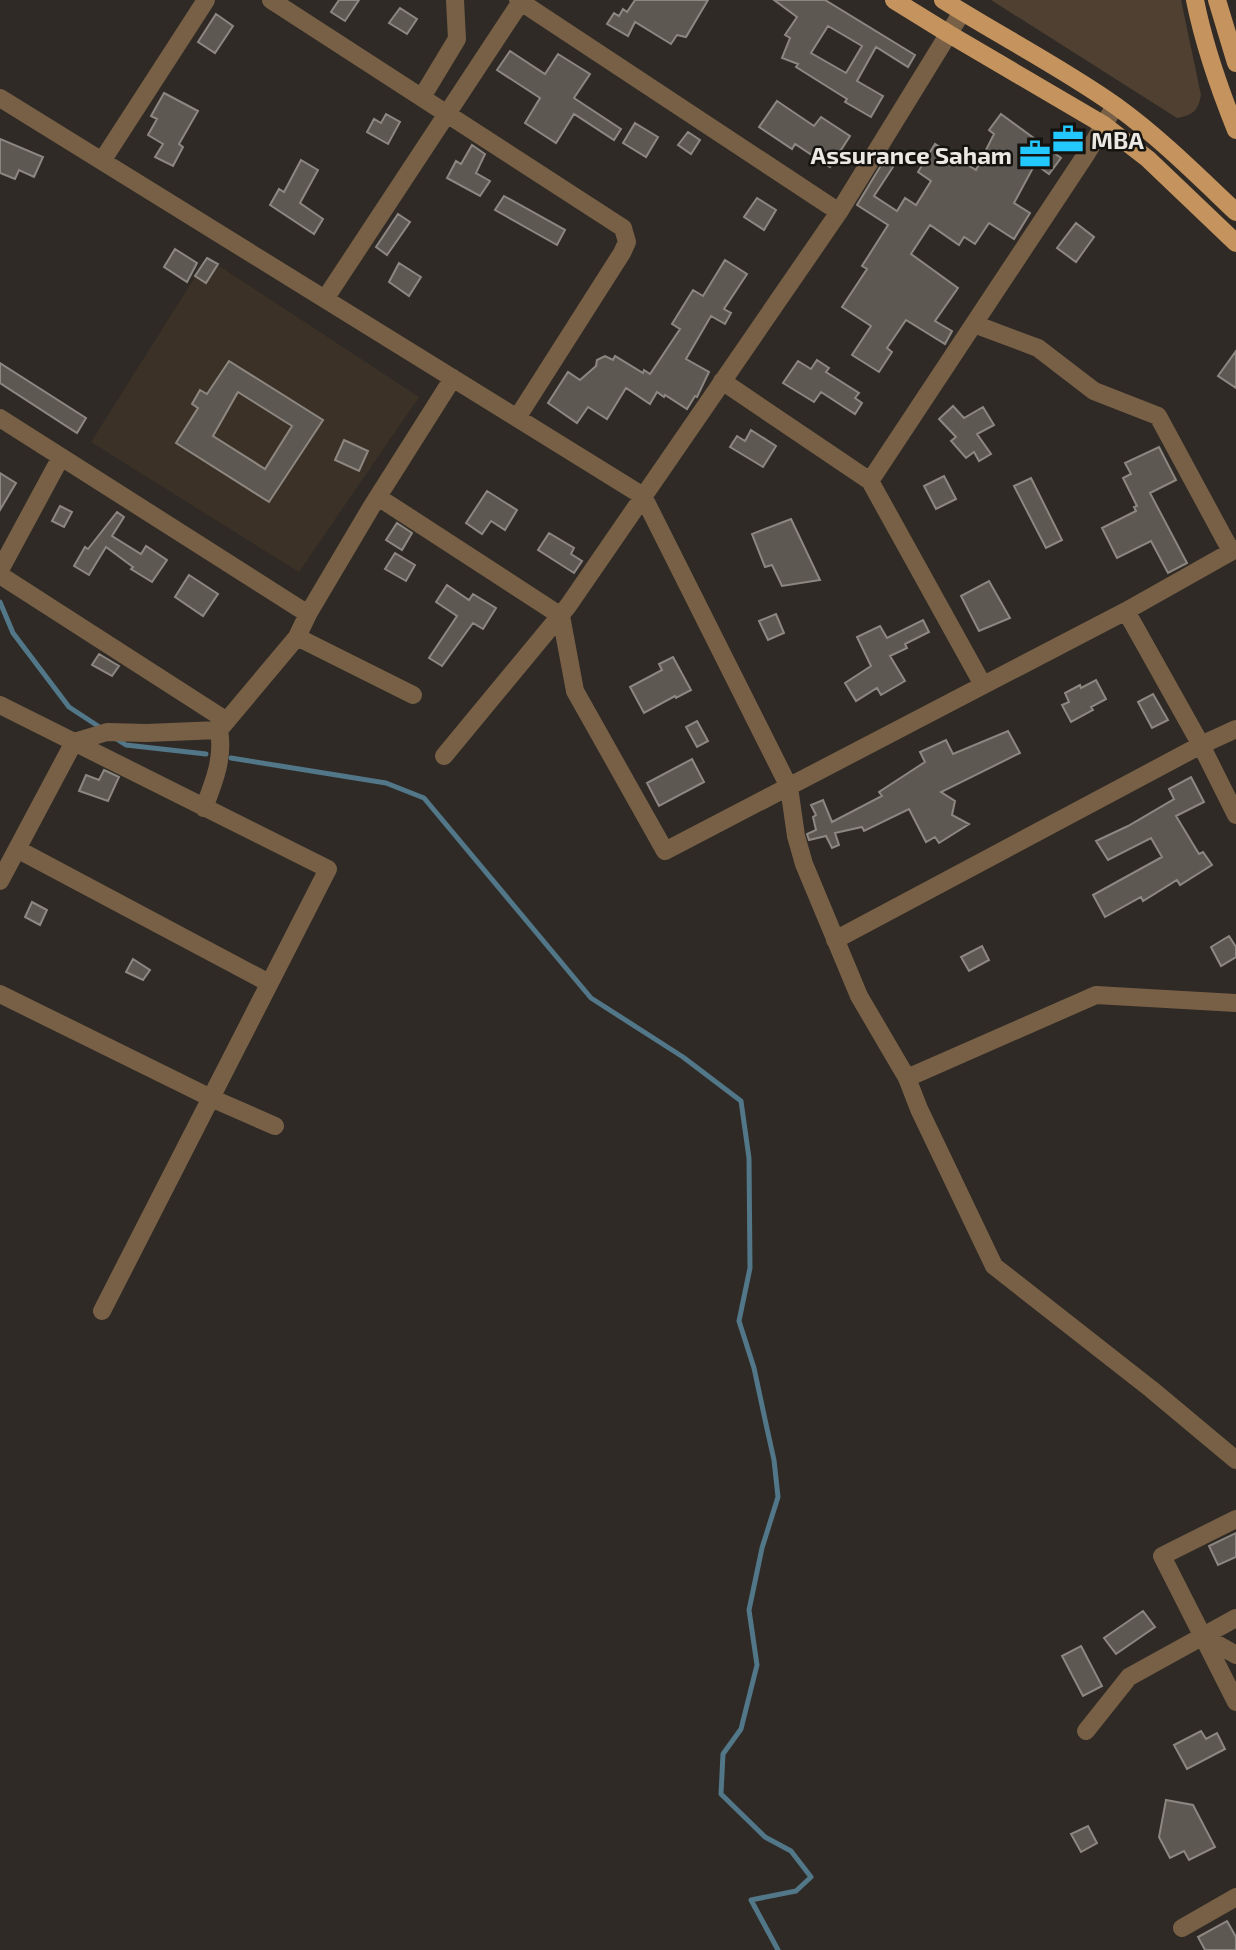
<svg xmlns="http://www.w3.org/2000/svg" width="1236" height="1950" viewBox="0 0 1236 1950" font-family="'Exo 2',sans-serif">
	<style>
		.built { fill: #3b3127 }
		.green { fill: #4f4031 }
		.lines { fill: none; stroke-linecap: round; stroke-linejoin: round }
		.stream { stroke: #517788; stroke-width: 5 }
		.building { fill: #5e5852; stroke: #8d8781; stroke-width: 2; fill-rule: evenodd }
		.minor { stroke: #786046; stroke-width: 18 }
		.major { stroke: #c5935d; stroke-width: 18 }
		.labels { text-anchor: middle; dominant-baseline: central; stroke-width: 5; stroke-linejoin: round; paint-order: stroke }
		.poi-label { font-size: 24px; font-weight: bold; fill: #ebe8e4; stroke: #151310; text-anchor: start }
	</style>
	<rect width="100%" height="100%" fill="#2f2a25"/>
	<path class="built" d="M 207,258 L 419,397 L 299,572 L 91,442 Z"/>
	<path class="green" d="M 991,0 L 1181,0 L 1201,95 C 1198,111 1193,115 1177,118 Z"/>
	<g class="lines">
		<path class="stream" d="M 0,602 L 13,633 L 69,707 L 101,728
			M 115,738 L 126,745 L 206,754
			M 231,758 L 386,783 L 424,798 L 591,998 L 683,1057 L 741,1101 L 749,1158 L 750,1268 L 739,1321 L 754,1368 L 766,1424 L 774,1460 L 778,1497 L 762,1548 L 749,1610 L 757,1665 L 741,1729 L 723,1754 L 721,1794 L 765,1837 L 791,1851 L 811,1877 L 796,1891 L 751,1900 L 778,1950"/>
	</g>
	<path class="building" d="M 339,0 L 359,0 L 345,21 L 331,12 Z
		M 635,0 L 708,0 L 686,37 L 677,35 L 671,44 L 635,22 L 628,36 L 607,24 L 614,13 L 619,16 L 623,9 L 627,12 Z
		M 774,0 L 825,0 L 915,55 L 908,67 L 876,47 L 857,81 L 883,96 L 871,117 L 845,102 L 847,99 L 796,67 L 798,64 L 782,58 L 790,38 L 785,35 L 797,17 ZM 828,26 L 862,46 L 846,73 L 811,53 Z
		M 400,8 L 417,19 L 407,34 L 389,23 Z
		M 216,14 L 233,26 L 215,53 L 198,42 Z
		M 510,51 L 545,74 L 558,54 L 590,74 L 574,98 L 621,129 L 614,140 L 574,114 L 556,143 L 525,123 L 540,98 L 497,70 Z
		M 164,93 L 198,111 L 179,144 L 183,147 L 173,166 L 155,157 L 163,144 L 148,135 L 157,119 L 151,116 Z
		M 777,101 L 814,126 L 821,117 L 850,136 L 830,167 L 795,144 L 792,149 L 759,127 Z
		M 386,114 L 400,122 L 388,144 L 367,132 L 374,119 L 381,123 Z
		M 1001,114 L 1061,158 L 1049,174 L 1035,164 L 1014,203 L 1030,213 L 1014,239 L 989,223 L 975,244 L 964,237 L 959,245 L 930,225 L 911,254 L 958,288 L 935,321 L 952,331 L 945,344 L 906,320 L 887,348 L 892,352 L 879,372 L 852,355 L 871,326 L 842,307 L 867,269 L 862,266 L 888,225 L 857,205 L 883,162 L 893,167 L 874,196 L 897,211 L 905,198 L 916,205 L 931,181 L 918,172 L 935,144 L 976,170 L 994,134 L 989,130 Z
		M 635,123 L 658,137 L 646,157 L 623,143 Z
		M 688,132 L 700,140 L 691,154 L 678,145 Z
		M 0,139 L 43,157 L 34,177 L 19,170 L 15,179 L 0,173 Z
		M 472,145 L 485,154 L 476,173 L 490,181 L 480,196 L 447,178 L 456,161 L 461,164 Z
		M 301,160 L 318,170 L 300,203 L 323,219 L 314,234 L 270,205 L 279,189 L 284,192 Z
		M 504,196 L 565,230 L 557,245 L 495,210 Z
		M 757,198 L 776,210 L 764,230 L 744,217 Z
		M 398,214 L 410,222 L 387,255 L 376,247 Z
		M 1076,223 L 1094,237 L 1076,262 L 1057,248 Z
		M 175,249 L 197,263 L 187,282 L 164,267 Z
		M 207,258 L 218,264 L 206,283 L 195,276 Z
		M 725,260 L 747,274 L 724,309 L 731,313 L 725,324 L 711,316 L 686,359 L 709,372 L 697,397 L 695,396 L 687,409 L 665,395 L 664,397 L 657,392 L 650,404 L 626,388 L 607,419 L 588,407 L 577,423 L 548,403 L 568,372 L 580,380 L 596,366 L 597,360 L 605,356 L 613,360 L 615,356 L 643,373 L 644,370 L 650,374 L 680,329 L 672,324 L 693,290 L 703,296 Z
		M 399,263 L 421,277 L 409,296 L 389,282 Z
		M 1236,351 L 1236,388 L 1218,376 Z
		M 817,360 L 829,368 L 826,372 L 859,393 L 855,398 L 862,403 L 855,414 L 821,392 L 814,402 L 783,383 L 798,361 L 811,369 Z
		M 229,361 L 323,420 L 269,502 L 176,443 L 198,408 L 192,404 L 200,390 L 207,394 ZM 238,392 L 292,426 L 265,469 L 213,436 Z
		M 0,363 L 86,418 L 77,433 L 0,383 Z
		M 953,406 L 964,418 L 983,407 L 994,425 L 977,434 L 991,454 L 979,461 L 974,452 L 966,458 L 951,441 L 956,437 L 939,419 Z
		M 751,430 L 776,446 L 763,467 L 730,447 L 737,436 L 745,441 Z
		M 344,440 L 368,451 L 359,471 L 335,460 Z
		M 1159,447 L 1176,480 L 1150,493 L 1187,563 L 1168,573 L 1151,541 L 1117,558 L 1102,528 L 1136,511 L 1134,507 L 1137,506 L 1123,478 L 1131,474 L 1125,463 Z
		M 0,473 L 16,483 L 0,510 Z
		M 944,476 L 956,499 L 936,509 L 924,486 Z
		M 1031,478 L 1062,540 L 1046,548 L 1014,486 Z
		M 487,491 L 517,510 L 505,530 L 491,521 L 482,534 L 466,523 Z
		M 60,506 L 72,512 L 64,527 L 52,521 Z
		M 117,512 L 124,517 L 112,536 L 141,554 L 146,546 L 167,560 L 152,582 L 131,569 L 133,567 L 106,547 L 89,575 L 74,566 L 85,547 L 88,549 Z
		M 791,519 L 820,580 L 782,586 L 772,565 L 765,567 L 752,534 Z
		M 397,523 L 412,533 L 402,550 L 386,540 Z
		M 549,533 L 574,548 L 571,554 L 582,561 L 574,573 L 538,550 Z
		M 395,553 L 415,565 L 406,581 L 385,569 Z
		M 189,575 L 218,594 L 203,616 L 175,597 Z
		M 989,581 L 1010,618 L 979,631 L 961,596 Z
		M 447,585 L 469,600 L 473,594 L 496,608 L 483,629 L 473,623 L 442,666 L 429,658 L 457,616 L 436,602 Z
		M 776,614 L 784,633 L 768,640 L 759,621 Z
		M 923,620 L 929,632 L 905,644 L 907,648 L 890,656 L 905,681 L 881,695 L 877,688 L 856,701 L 845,683 L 871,666 L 857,637 L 880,626 L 887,638 Z
		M 99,654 L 119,666 L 112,676 L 92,665 Z
		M 673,657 L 691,690 L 676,698 L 675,696 L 644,713 L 630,687 L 662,670 L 659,664 Z
		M 1096,680 L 1106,699 L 1091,707 L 1093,710 L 1071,722 L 1062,705 L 1069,702 L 1065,693 L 1080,685 L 1081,688 Z
		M 1153,694 L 1168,720 L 1152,728 L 1138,702 Z
		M 697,721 L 708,741 L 697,747 L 686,727 Z
		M 1008,731 L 1020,753 L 941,792 L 955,801 L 952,815 L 969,824 L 939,843 L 935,837 L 926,842 L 909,809 L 864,831 L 862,827 L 835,833 L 839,845 L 832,848 L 826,836 L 809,840 L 807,834 L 816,830 L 813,817 L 816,815 L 811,805 L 823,800 L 832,822 L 882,796 L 879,792 L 925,762 L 920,752 L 946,740 L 953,754 Z
		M 692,759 L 704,782 L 659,806 L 647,783 Z
		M 104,770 L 119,777 L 108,801 L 79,791 L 86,775 L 99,780 Z
		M 1191,777 L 1204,802 L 1176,816 L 1199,854 L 1203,852 L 1212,865 L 1180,885 L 1177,880 L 1143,901 L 1141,897 L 1105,917 L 1093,895 L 1162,857 L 1151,838 L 1108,860 L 1096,841 L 1128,826 L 1174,799 L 1169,789 Z
		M 32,902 L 47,910 L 40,925 L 25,917 Z
		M 1229,936 L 1236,947 L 1236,957 L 1221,966 L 1211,947 Z
		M 982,946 L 989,960 L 969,971 L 961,957 Z
		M 133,959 L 150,970 L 143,980 L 126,972 Z
		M 1236,1533 L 1236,1557 L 1218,1565 L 1209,1546 Z
		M 1143,1611 L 1155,1627 L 1116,1654 L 1104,1638 Z
		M 1081,1646 L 1102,1686 L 1083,1696 L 1062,1656 Z
		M 1201,1731 L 1206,1739 L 1217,1733 L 1225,1749 L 1187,1769 L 1174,1745 Z
		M 1166,1800 L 1193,1805 L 1215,1847 L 1189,1860 L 1184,1851 L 1170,1858 L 1159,1837 Z
		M 1088,1826 L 1097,1843 L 1081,1852 L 1071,1834 Z
		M 1227,1921 L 1236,1937 L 1236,1950 L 1205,1950 L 1198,1937 Z"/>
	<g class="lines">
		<path class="minor" d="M 271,0 L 623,228 L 627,242 L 622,253 L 517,418
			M 518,0 L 839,212
			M 422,97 L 457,39 L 455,0
			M 0,98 L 643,496 L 789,787 L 796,836 L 804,864 L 859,996 L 907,1078 L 919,1109 L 994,1266 L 1151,1389 L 1236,1460
			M 102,161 L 206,0
			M 325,299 L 522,0
			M 974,324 L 1038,348 L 1094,391 L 1158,416 L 1231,551
			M 722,381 L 870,481
			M 0,418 L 308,614
			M 378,497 L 561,616 L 575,691 L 665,851 L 1126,611 L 1236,549
			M 0,570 L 61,457
			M 0,575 L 227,721
			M 1126,611 L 1201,745 L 1236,815
			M 297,637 L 413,695
			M 983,685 L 870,481 L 1087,153 L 1115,106
			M 0,705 L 328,869 L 102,1311
			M 444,756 L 568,606 L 839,212 L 962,12
			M 204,808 C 214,782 224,758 219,730
			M 17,849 L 269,983
			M 0,881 L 74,742 L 107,732 L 147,733 L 219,730 L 297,637 L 308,614 L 372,506 L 453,378
			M 835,940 L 1201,745 L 1236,729
			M 0,994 L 211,1098 L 275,1126
			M 907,1078 L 1096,995 L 1236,1003
			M 1236,1519 L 1162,1556 L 1236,1702
			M 1203,1636 L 1236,1655
			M 1086,1731 L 1129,1677 L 1236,1618
			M 1182,1928 L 1236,1897"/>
		<path class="major" d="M 894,0 L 949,34 L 1104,125 L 1148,159 L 1236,243
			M 943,0 C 1000,36 1061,67 1116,106 C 1159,137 1197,175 1236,212
			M 1195,0 C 1204,45 1219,88 1236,130
			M 1217,0 L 1236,63"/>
	</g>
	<defs>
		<symbol id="office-bare" viewBox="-9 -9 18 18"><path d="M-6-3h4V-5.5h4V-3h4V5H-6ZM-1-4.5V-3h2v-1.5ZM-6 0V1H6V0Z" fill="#23c9fe" stroke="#151310" stroke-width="2.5" paint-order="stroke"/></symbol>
	</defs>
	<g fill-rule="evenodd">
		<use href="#office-bare" x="1046" y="117" width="44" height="44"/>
		<use href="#office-bare" x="1013" y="132" width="44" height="44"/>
	</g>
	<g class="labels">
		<g class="poi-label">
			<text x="1091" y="139">MBA</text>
			<text x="1012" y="154" text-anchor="end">Assurance Saham</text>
		</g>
	</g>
</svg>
